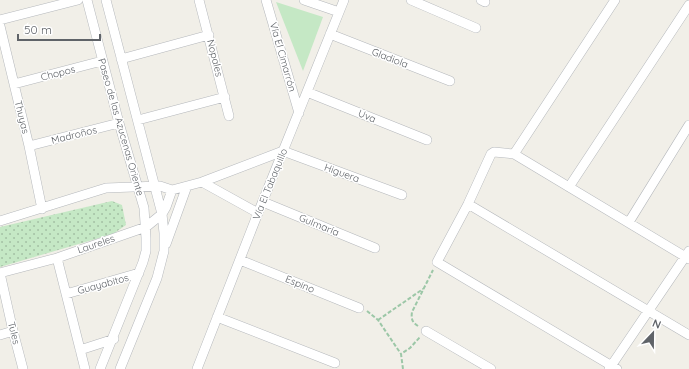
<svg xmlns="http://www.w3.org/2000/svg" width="689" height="369" viewBox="0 0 689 369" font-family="Quicksand,sans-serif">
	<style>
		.grass { fill: url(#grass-dots) }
		.park { fill: #c5e8c5 }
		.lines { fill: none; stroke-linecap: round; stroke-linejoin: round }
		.street-casing { stroke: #b5b8bc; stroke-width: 10 }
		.path { stroke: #9cc7a7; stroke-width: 2; stroke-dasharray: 4 2; stroke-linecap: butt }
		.street { stroke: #fff; stroke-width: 9 }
		.labels { text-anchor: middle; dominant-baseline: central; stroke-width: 3; stroke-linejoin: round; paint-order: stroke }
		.street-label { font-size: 10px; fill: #5f6368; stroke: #fff }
	</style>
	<defs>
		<pattern id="grass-dots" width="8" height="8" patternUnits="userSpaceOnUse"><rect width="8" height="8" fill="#c5e8c5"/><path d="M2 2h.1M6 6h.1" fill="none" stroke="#a3c0a4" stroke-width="1.8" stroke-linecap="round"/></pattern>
	</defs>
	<rect width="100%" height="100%" fill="#f1efe8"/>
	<path class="grass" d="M 112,201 L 122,205 L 126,225 L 113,234 L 0,267 L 0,227 Z"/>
	<path class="park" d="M 276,2 L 323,17 L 303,71 Z"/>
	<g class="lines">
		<defs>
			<path id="street" d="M 87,0 L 119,123 L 144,208 L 146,238 L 146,251 L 143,262 L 100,369
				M 106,0 L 162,214 L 164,233 L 164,251 L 157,278 L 120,369
				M 199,0 L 229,116
				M 266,0 L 299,113
				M 304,0 L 339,12
				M 411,0 L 476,28
				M 481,0 L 485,2
				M 0,20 L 78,0
				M 0,26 L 29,146 L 42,209
				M 330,34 L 450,81
				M 121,59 L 209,35
				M 14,84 L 102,61
				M 307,92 L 427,140
				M 138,120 L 225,97
				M 29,146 L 119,123
				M 514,154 L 615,0
				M 202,182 L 258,213
				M 569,187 L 689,5
				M 263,202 L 375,248
				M 468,204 L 689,335
				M 0,221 L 106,188 L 160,186 L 172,190 L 202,182 L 283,151 L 402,195
				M 629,222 L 689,125
				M 166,244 L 187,186
				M 57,258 L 85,369
				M 240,260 L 359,308
				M 0,273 L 57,258 L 146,227 L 162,214 L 166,207 L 172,190
				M 0,273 L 13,331 L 23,369
				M 66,294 L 139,273
				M 217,317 L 335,363
				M 426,331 L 491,369
				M 0,335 L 13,331
				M 80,350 L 114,339
				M 197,369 L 258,213 L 344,0
				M 609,369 L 689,251
				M 617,369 L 437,262 L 468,204 L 491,154 L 494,152 L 514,154 L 689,259"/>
		</defs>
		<use href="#street" class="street-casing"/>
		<path class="path" d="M 367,311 L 378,320 L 401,354
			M 378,320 L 423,289
			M 418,326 C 412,322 411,319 412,312 L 433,270
			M 403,369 L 401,354 L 410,348 L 420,337"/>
		<use href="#street" class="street"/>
	</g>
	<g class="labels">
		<g class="street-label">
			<text transform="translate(283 57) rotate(74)">Vía El Cimarrón</text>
			<text transform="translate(215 58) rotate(76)">Nopales</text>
			<text transform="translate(390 58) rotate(21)">Gladiola</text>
			<text transform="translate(58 73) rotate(-14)">Chopos</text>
			<text transform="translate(367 116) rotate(22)">Uva</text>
			<text transform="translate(22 117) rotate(76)">Thuyas</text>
			<text transform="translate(121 127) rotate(74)">Paseo de las Azucenas Oriente</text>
			<text transform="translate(74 135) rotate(-14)">Madroños</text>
			<text transform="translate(342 173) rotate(20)">Higuera</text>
			<text transform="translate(270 184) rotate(-68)">Vía El Tabaquillo</text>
			<text transform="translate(319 225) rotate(22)">Gulmaría</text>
			<text transform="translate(96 244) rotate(-19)">Laureles</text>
			<text transform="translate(103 284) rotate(-15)">Guayabitos</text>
			<text transform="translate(300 284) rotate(22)">Espino</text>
			<text transform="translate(14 333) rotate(76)">Tules</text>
		</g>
	</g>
	<g transform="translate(653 333) rotate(22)" stroke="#ffffff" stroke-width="3" paint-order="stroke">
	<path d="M0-3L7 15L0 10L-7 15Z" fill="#5f6368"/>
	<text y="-6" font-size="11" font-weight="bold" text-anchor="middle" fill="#5f6368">N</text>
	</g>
	<path d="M18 34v6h82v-6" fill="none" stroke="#5f6368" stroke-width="2"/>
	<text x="24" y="34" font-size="12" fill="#5f6368" stroke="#ffffff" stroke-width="3" paint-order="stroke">50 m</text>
</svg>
